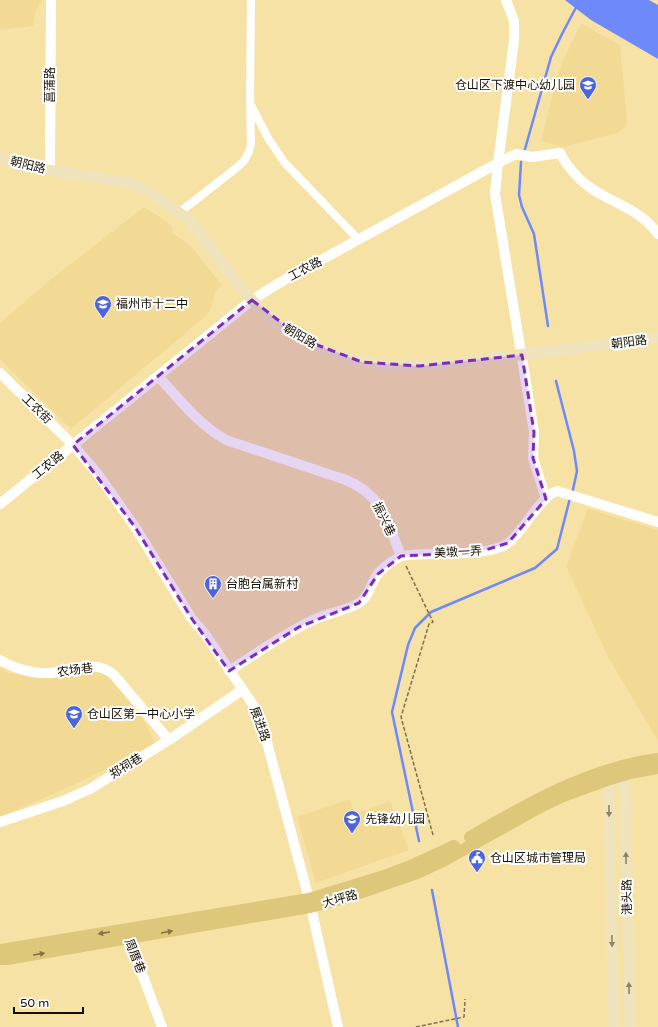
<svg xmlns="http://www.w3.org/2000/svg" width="658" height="1027" viewBox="0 0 658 1027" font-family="'Varela Round','Noto Sans SC',sans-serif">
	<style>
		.built { fill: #f2da95 }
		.water { fill: #6d89fa }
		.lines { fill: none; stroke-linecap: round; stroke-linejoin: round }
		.stream { stroke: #6d89fa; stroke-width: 2.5 }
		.path { stroke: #7e704c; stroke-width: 1.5; stroke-dasharray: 4 2; stroke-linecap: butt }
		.minor { stroke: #fff; stroke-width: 8 }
		.tertiary { stroke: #fff; stroke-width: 10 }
		.secondary { stroke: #eee3bc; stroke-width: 11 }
		.primary { stroke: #ddc77a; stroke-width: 12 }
		.oneway { fill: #8d8367 }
		.oneway2 { fill: #837443 }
		.marked { fill: #7b2cbf; fill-opacity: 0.2; stroke: #7b2cbf; stroke-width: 3; stroke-dasharray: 8 5; stroke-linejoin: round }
		.labels { text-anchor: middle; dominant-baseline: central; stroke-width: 4; stroke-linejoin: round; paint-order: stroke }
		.street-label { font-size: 12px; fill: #160e00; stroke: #fff }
		.poi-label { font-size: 12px; fill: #160e00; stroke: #fff; text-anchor: start }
	</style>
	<rect width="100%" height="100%" fill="#f7e2a5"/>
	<path class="built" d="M 0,0 L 42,0 L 35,13 L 33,26 L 0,30 Z
		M 581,23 L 620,45 L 627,122 L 624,128 L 618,133 L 563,147 L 541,141 L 557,77 L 563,60 Z
		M 144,207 L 169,223 L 173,229 L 172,233 L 189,244 L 222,285 L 215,291 L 211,309 L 206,316 L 71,429 L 0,359 L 0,323 L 50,280 Z
		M 588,509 L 658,530 L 658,741 L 608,657 L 566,566 Z
		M 0,668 L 9,673 L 54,679 L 89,669 L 105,674 L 115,682 L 141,715 L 156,744 L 78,783 L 0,817 Z
		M 350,799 L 355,814 L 390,801 L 409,850 L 316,883 L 297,817 Z"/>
	<path class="water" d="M 565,0 L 649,0 L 658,5 L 658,59 L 591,20 Z"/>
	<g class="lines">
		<path class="stream" d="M 525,149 L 551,57 L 562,34 L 580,0
			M 521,162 L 519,195 L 522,207 L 534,234 L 548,326
			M 556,381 L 574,451 L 577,471 L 572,494
			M 419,841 L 392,712 L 408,645 L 415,628 L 431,612 L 535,568 L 557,549 L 570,498
			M 432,890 L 458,1027"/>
		<path class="path" d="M 406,566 L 433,622 L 429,624 L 401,717 L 433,835
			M 416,1027 L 464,1017 L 465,999"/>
		<path class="minor" d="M 251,105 L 268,138 L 284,162 L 359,240
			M 180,212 L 235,169 L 244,161 L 249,152 L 251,143 L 250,102 L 251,0"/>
		<path class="tertiary" d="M 50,171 L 51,0
			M 0,373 L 73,445 L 97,473 L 135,527 L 192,619 L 205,634 L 258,712 L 261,720 L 309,899 L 338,1027
			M 158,376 C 180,400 198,424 226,440 L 346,480 C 383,495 387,522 401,556 C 393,561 383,566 377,575 C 371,583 369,597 359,603 C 345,611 328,613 313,620 C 283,634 257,653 229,671
			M 546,499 L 533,458 L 534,432 L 495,194 L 498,163 L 516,154 L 532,157 L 560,153 C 567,166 576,177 588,186 C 612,204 638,207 658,234
			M 0,504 L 252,300 L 279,283 L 498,163 L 514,41 L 514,21 L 506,0
			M 401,556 C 430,551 484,558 507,544 C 523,533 540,496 557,491 L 658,522
			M 0,660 C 13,668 33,674 48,673 C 71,673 94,657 114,675 L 169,740
			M 0,822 L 63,801 L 90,789 L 169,740 L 242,690
			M 126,931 L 162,1027"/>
		<path class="secondary" d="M 0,158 L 22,166 L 129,183 L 148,191 L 187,218 L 196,228 L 238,284 L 252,300 L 271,318 L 292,333 L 304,340 L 325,350 L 350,359 L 389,366 L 435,365 L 658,338
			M 621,768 L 625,790 L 630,1027
			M 605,773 L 608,788 L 609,805 L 614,1027"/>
		<path class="primary" d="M 470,837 C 529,803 589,768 658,759
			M 0,950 L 309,899 L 384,876 L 415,864 L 454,846
			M 0,959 L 7,959 L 310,907 L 345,898 L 417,873 L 443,861 L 542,806 L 563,796 L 607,780 L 630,773 L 658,768"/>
	</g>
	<defs><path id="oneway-solid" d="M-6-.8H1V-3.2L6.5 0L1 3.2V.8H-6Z"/></defs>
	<g class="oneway">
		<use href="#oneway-solid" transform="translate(609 811) rotate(89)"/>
		<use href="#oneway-solid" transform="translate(626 858) rotate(-91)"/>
		<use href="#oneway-solid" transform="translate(612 941) rotate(89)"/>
		<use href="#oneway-solid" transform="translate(629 988) rotate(-91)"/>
	</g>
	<g class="oneway2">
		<use href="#oneway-solid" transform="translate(167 932) rotate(-10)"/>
		<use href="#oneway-solid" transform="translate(104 933) rotate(171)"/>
		<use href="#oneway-solid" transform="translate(39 954) rotate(-9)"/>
	</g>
	<path class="marked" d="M 252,300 L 304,340 L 362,362 L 419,366 L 522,355 L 534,432 L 533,458 L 546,499 L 508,543 L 479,552 L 401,556 L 378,574 L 359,603 L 299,627 L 229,671 L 192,619 L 135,527 L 73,445 Z"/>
	<defs>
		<symbol id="school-pin" viewBox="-11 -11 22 30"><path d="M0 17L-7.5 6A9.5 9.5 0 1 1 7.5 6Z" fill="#4d65da" stroke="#fff"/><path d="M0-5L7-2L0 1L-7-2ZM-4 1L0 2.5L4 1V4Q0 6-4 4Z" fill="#fff"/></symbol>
		<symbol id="building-pin" viewBox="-11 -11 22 30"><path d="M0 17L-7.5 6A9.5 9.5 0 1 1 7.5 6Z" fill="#4d65da" stroke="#fff"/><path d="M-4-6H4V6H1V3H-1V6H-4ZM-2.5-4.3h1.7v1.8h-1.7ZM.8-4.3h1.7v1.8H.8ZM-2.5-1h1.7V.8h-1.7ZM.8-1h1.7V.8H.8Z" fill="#fff"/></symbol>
		<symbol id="civic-pin" viewBox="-11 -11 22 30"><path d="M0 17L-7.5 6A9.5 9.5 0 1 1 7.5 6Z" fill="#4d65da" stroke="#fff"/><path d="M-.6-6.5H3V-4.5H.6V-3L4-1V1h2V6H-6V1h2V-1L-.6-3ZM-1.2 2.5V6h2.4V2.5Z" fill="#fff"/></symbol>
	</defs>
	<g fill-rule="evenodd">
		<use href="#school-pin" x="578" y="75" width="20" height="27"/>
		<use href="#school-pin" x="93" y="294" width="20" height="27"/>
		<use href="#building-pin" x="203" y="574" width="20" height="27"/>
		<use href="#school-pin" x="64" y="704" width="20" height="27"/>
		<use href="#school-pin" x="342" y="809" width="20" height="27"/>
		<use href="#civic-pin" x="467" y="848" width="20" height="27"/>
	</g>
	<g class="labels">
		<g class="street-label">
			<text transform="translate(50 85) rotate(-90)">菖蒲路</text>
			<text transform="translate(28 165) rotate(14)">朝阳路</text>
			<text transform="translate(305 269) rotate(-28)">工农路</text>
			<text transform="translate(300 336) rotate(30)">朝阳路</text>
			<text transform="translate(629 342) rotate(-7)">朝阳路</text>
			<text transform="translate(37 409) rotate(44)">工农街</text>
			<text transform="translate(48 465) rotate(-39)">工农路</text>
			<text transform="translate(384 519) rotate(64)">振兴巷</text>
			<text transform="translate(458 552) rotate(-3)">美墩一弄</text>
			<text transform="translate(75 670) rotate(-8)">农场巷</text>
			<text transform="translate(260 724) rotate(70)">展进路</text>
			<text transform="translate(126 766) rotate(-32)">郑祠巷</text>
			<text transform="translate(627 897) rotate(-91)">港头路</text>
			<text transform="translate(340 899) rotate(-16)">大坪路</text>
			<text transform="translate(135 956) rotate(69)">周厝巷</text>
		</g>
		<g class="poi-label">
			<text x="575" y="85" text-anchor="end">仓山区下渡中心幼儿园</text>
			<text x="116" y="304">福州市十二中</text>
			<text x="226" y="584">台胞台属新村</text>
			<text x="87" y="714">仓山区第一中心小学</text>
			<text x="365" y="819">先锋幼儿园</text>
			<text x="490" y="858">仓山区城市管理局</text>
		</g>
	</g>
	<path d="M14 1007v6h69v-6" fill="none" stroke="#160e00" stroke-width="2"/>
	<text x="20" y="1007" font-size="12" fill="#160e00" stroke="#ffffff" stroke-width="3" paint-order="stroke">50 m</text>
</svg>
